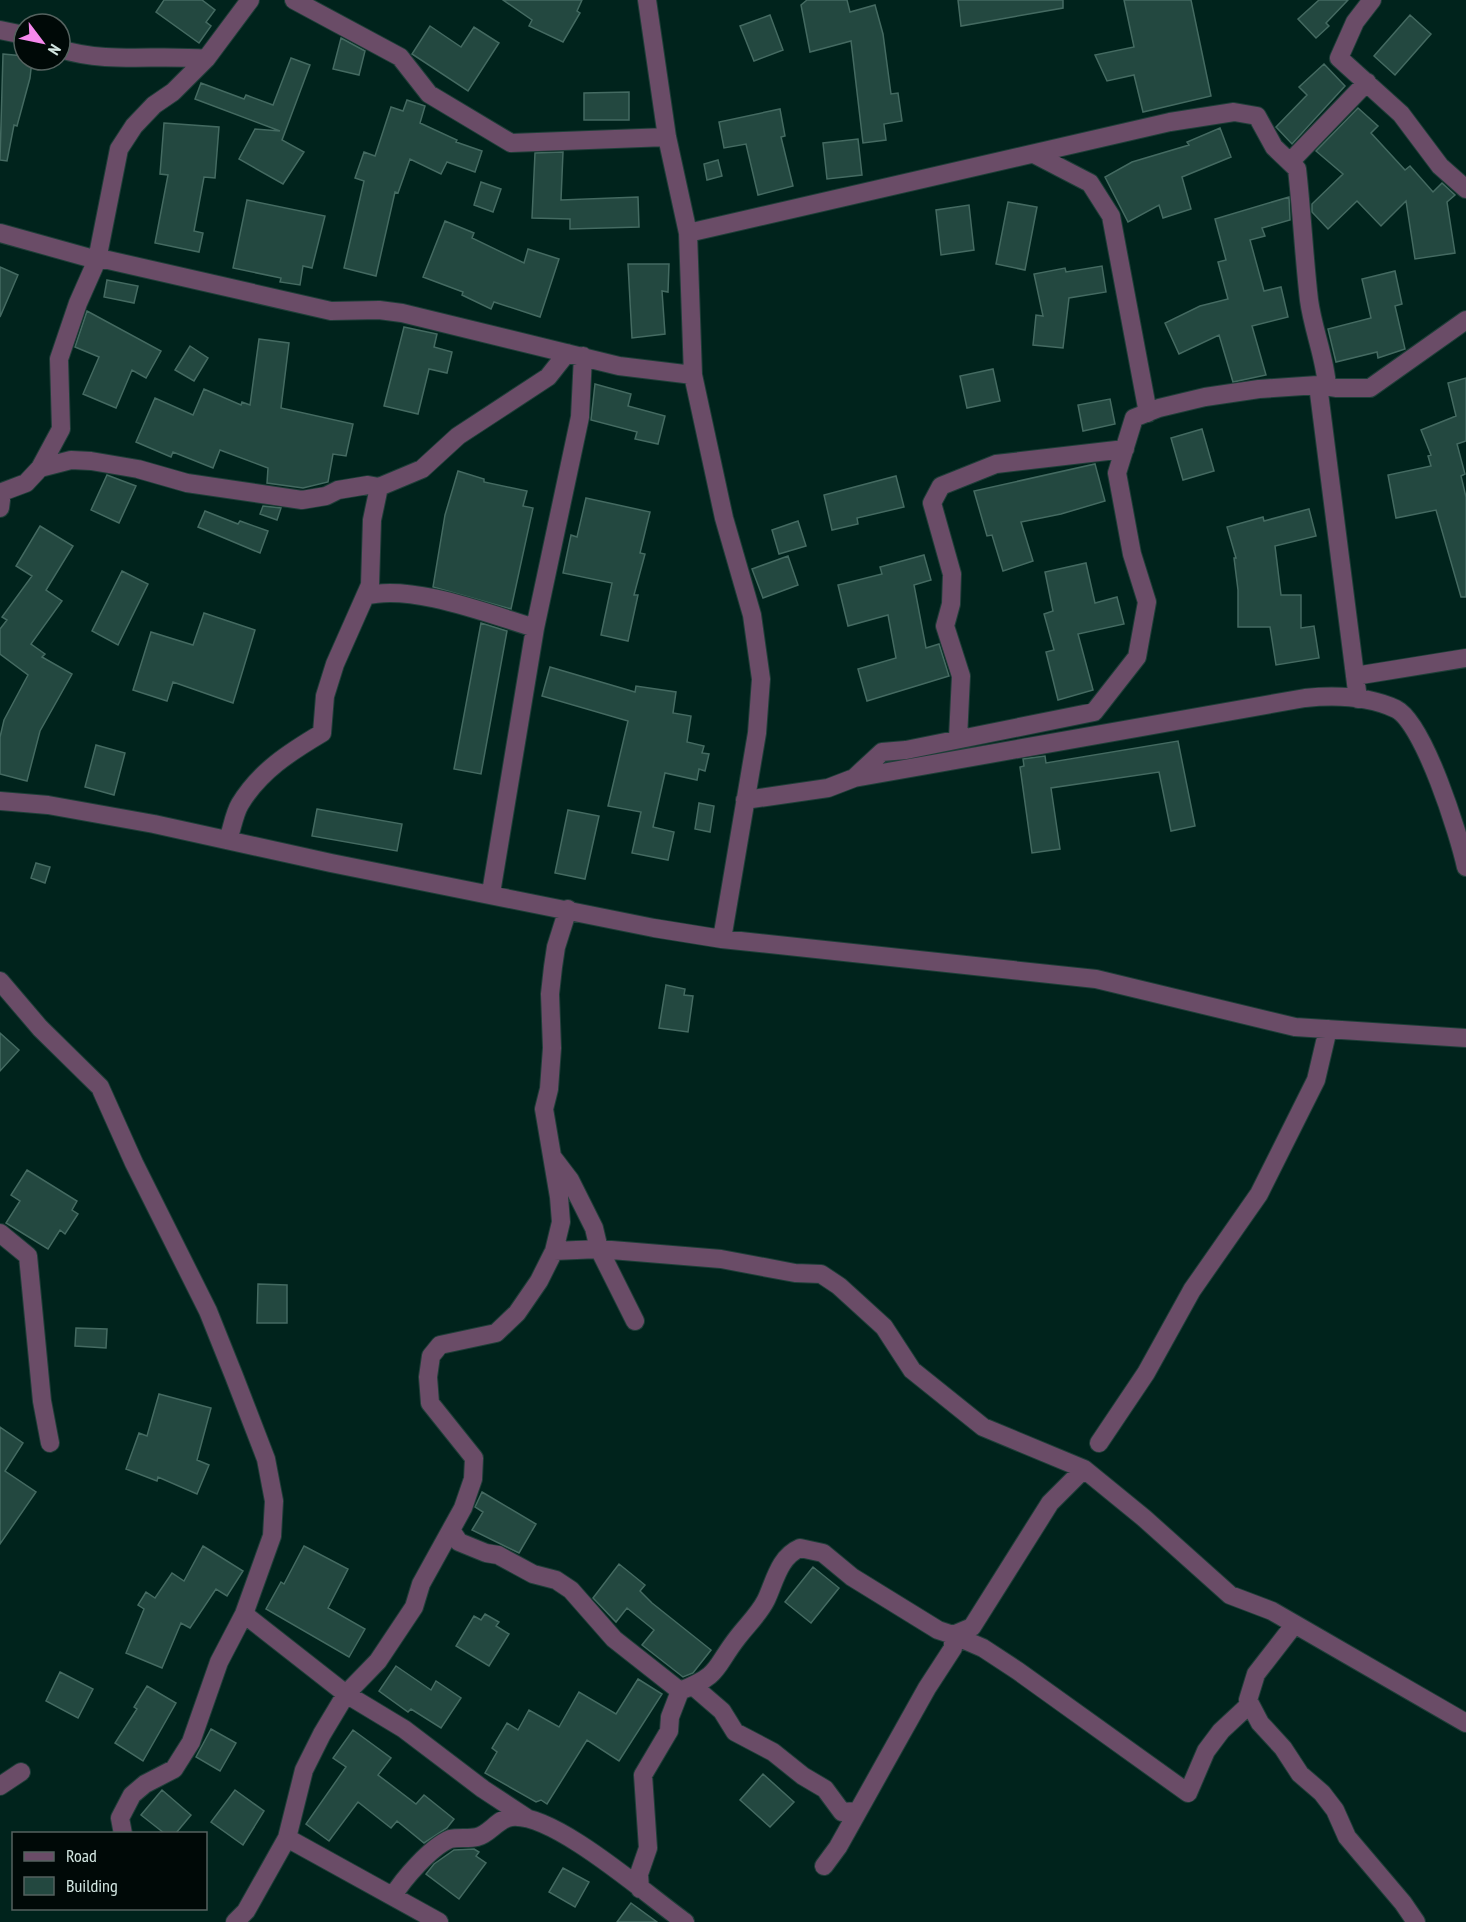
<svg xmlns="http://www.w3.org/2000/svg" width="1466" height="1922" viewBox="0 0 1466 1922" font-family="'PT Sans Narrow',sans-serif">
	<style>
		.building { fill: #234840; stroke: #446a61; stroke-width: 1.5 }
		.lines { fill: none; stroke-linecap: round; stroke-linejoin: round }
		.minor-casing { stroke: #1e3e38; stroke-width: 20 }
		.minor { stroke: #6a4c67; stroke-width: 18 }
	</style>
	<rect width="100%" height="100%" fill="#00231c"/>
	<path class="building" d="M 164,0 L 202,0 L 215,10 L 206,22 L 211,26 L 199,43 L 156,12 Z
		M 503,0 L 582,0 L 577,11 L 580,13 L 563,42 L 529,26 L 532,20 Z
		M 807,0 L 847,0 L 850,12 L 875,5 L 883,34 L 891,94 L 898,93 L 902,121 L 884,124 L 886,140 L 863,143 L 851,41 L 810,52 L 801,5 Z
		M 958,0 L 1063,0 L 1063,8 L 961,26 Z
		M 1124,0 L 1191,0 L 1211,96 L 1143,112 L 1134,75 L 1107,81 L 1095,55 L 1134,47 Z
		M 1319,0 L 1348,0 L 1326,23 L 1329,26 L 1316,38 L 1298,19 Z
		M 770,15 L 783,50 L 754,61 L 740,26 Z
		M 1410,15 L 1431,34 L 1395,75 L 1374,56 Z
		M 430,26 L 461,47 L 474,27 L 499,43 L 468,91 L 412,54 Z
		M 341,38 L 365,51 L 359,75 L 333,69 Z
		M 3,54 L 24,56 L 24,60 L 32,60 L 30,78 L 17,126 L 14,125 L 7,161 L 0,160 Z
		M 291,58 L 310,65 L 282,140 L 304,152 L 283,184 L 239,159 L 255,129 L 280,131 L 195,99 L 201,83 L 244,99 L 246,95 L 273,105 Z
		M 1324,64 L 1345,86 L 1292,144 L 1276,127 L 1307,95 L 1299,87 Z
		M 629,92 L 629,120 L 584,120 L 584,93 Z
		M 407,100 L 425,106 L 420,123 L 457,140 L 456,142 L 482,151 L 475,172 L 447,162 L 441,174 L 410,159 L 398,193 L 395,192 L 376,276 L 344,268 L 364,181 L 355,178 L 364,152 L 375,156 L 391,107 L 403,111 Z
		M 1358,108 L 1378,126 L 1371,133 L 1405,170 L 1410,166 L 1433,192 L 1442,183 L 1455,195 L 1447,202 L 1455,253 L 1415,259 L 1406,201 L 1381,226 L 1357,201 L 1328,229 L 1312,212 L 1312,204 L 1343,174 L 1316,151 Z
		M 780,109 L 785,136 L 781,137 L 793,186 L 758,195 L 746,144 L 724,148 L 719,122 Z
		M 164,123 L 219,127 L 215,178 L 204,177 L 194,231 L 203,233 L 199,252 L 155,243 L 168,175 L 160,174 Z
		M 1220,128 L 1231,157 L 1182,177 L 1191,209 L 1163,218 L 1159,205 L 1128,222 L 1105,177 L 1132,162 L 1189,145 L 1187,142 Z
		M 858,139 L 862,175 L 827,179 L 823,143 Z
		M 563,152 L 561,200 L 638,197 L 639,227 L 570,229 L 570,219 L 532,218 L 535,153 Z
		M 718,160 L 722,176 L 707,180 L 704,164 Z
		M 481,182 L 501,189 L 493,212 L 474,205 Z
		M 1289,197 L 1290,220 L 1262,228 L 1265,236 L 1250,240 L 1264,291 L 1281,287 L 1288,317 L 1252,326 L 1266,375 L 1233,382 L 1219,335 L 1179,354 L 1165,323 L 1200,306 L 1228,299 L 1218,262 L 1226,260 L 1215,219 Z
		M 247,200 L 325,216 L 312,268 L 303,266 L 300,285 L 280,282 L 281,278 L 233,268 Z
		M 1008,202 L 1037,207 L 1025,270 L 996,264 Z
		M 969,205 L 974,250 L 941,255 L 936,210 Z
		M 445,221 L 474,233 L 472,238 L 524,263 L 528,249 L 559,259 L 540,317 L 494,302 L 491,309 L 462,295 L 463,292 L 423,277 Z
		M 628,264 L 669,264 L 668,292 L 662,291 L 665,334 L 632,338 Z
		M 1102,266 L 1106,292 L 1069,298 L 1063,348 L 1033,345 L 1036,315 L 1043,316 L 1034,274 L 1065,268 L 1066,272 Z
		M 0,267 L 18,275 L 0,317 Z
		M 1395,271 L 1402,304 L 1395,306 L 1405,349 L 1378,358 L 1377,352 L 1336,362 L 1328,329 L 1371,318 L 1362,279 Z
		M 107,280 L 138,286 L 134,303 L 104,297 Z
		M 87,311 L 161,351 L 146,378 L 132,370 L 116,408 L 83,394 L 99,357 L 75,347 Z
		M 404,327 L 437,334 L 434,347 L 452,352 L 447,373 L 429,369 L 418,414 L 384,406 Z
		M 259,339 L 289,343 L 281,408 L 353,424 L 346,456 L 333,454 L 328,482 L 303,488 L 267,483 L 268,468 L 220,450 L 213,468 L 173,452 L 171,457 L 136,442 L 155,398 L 193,415 L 204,389 L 241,405 L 242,402 L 250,405 Z
		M 190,346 L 208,358 L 194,381 L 175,370 Z
		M 993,369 L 1000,401 L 967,408 L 960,376 Z
		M 1466,378 L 1466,441 L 1457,444 L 1465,474 L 1461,476 L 1466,497 L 1466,597 L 1461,597 L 1436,510 L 1396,518 L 1388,475 L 1431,466 L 1428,456 L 1431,455 L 1421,430 L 1456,416 L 1448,383 Z
		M 595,384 L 631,394 L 628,406 L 665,416 L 658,444 L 635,439 L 637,432 L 591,420 Z
		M 1110,399 L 1115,424 L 1083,431 L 1078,405 Z
		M 1202,429 L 1214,471 L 1183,480 L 1171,438 Z
		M 1095,464 L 1105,501 L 1061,514 L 1021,522 L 1033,561 L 1003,571 L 992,535 L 987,536 L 974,491 Z
		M 458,471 L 484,479 L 484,482 L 527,491 L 523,506 L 533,508 L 511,609 L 433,587 L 445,515 Z
		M 107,475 L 136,486 L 119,523 L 91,510 Z
		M 896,476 L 904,507 L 857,518 L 858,524 L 832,530 L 824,495 Z
		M 586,498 L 650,512 L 640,553 L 645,554 L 634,595 L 638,595 L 628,641 L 601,635 L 612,583 L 563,573 L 571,535 L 577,537 Z
		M 263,506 L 281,508 L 277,520 L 260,514 Z
		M 1309,509 L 1316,536 L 1275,546 L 1281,595 L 1301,595 L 1301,628 L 1314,626 L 1319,658 L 1276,665 L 1270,627 L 1238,627 L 1238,590 L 1234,558 L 1236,558 L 1227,527 L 1263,517 L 1264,521 Z
		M 205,511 L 238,524 L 240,521 L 268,531 L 260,553 L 198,527 Z
		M 798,521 L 806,546 L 779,554 L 772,530 Z
		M 40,526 L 73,546 L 46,590 L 62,601 L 31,644 L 45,654 L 42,657 L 72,674 L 40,731 L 27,781 L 0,774 L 0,737 L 4,720 L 28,675 L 0,654 L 0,629 L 7,620 L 2,617 L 32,576 L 16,566 Z
		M 924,555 L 931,580 L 914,585 L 926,648 L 939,644 L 949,676 L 867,701 L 858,669 L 896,658 L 888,615 L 848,626 L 838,585 L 882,574 L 880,567 Z
		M 788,556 L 798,585 L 763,598 L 752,569 Z
		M 1086,563 L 1095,603 L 1117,597 L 1124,624 L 1078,634 L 1093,690 L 1058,700 L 1046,652 L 1054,650 L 1044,614 L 1053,611 L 1045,572 Z
		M 122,571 L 148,584 L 118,645 L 92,631 Z
		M 204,613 L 255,630 L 233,703 L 173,682 L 167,701 L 133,690 L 151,632 L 193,645 Z
		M 481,623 L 507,631 L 481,774 L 454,769 Z
		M 550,667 L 635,692 L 636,686 L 676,692 L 673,713 L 691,716 L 687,742 L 704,746 L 702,753 L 709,754 L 705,771 L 699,769 L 697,780 L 665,773 L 653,827 L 674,832 L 668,860 L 632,853 L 641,812 L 608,806 L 628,721 L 542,696 Z
		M 1178,741 L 1195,826 L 1171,831 L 1159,772 L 1051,788 L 1060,849 L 1032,853 L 1020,767 L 1024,766 L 1023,759 L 1045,756 L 1046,763 Z
		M 96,745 L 125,753 L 114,795 L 85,787 Z
		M 699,803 L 714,806 L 710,832 L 695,829 Z
		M 317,809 L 402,824 L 397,851 L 312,836 Z
		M 568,810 L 599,816 L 585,879 L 555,873 Z
		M 36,863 L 50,867 L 45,883 L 31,878 Z
		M 666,985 L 685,989 L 684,995 L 693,996 L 688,1032 L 659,1028 Z
		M 0,1033 L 19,1050 L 0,1071 Z
		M 27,1170 L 77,1201 L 72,1210 L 78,1214 L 65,1234 L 60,1230 L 48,1249 L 6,1223 L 20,1201 L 11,1195 Z
		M 258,1284 L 287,1285 L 287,1323 L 257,1323 Z
		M 76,1328 L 107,1329 L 106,1348 L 75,1346 Z
		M 159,1394 L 211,1408 L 197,1460 L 209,1465 L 197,1494 L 158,1477 L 157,1481 L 126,1469 L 139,1433 L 147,1436 Z
		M 0,1427 L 23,1443 L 5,1471 L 36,1492 L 0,1544 Z
		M 482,1492 L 536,1524 L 519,1553 L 472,1530 L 483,1512 L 475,1507 Z
		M 203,1546 L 243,1571 L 227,1596 L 216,1589 L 190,1628 L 181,1623 L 162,1668 L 126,1653 L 144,1609 L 138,1605 L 146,1592 L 155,1598 L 172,1573 L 184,1581 Z
		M 304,1546 L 348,1569 L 328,1608 L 365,1629 L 349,1657 L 266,1609 L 281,1582 L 284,1584 Z
		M 619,1564 L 645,1585 L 640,1591 L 652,1603 L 711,1650 L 693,1673 L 683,1677 L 642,1645 L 654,1630 L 627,1608 L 616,1622 L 593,1598 Z
		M 813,1567 L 839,1588 L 811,1623 L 785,1602 Z
		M 485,1614 L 499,1622 L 496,1626 L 509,1634 L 489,1666 L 456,1646 L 474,1616 L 481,1620 Z
		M 396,1666 L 431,1690 L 436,1681 L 461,1698 L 441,1728 L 411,1709 L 408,1712 L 379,1691 Z
		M 60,1672 L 93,1689 L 78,1718 L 46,1701 Z
		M 638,1679 L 662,1694 L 619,1761 L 587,1740 L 547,1804 L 541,1800 L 536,1802 L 485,1773 L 497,1752 L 492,1748 L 507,1723 L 518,1730 L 529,1710 L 559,1727 L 579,1692 L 616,1714 Z
		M 147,1686 L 176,1703 L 143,1761 L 115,1743 L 137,1709 L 134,1707 Z
		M 211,1729 L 236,1743 L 220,1771 L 196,1757 Z
		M 353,1730 L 391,1758 L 378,1775 L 416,1804 L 424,1795 L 454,1819 L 447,1828 L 424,1843 L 397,1821 L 391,1828 L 358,1802 L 329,1841 L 306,1824 L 346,1767 L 333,1758 Z
		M 763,1774 L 794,1802 L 770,1827 L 740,1800 Z
		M 162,1790 L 191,1815 L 176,1833 L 164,1833 L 141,1815 Z
		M 235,1790 L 264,1811 L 243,1845 L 211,1822 Z
		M 474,1849 L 479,1852 L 476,1856 L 486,1863 L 459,1899 L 426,1874 L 434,1864 L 454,1850 Z
		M 563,1868 L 589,1882 L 575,1907 L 549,1892 Z
		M 631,1903 L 657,1922 L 617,1922 Z"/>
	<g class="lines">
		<defs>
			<path id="minor" d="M 294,0 L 400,57 L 429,94 L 511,143 L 667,137
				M 1372,0 L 1355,22 L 1339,58 L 1401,114 L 1440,166 L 1466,189
				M 0,30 L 24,35
				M 60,49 C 108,64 157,54 206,59
				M 1036,155 L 1090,183 L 1111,216 L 1148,413
				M 1290,162 L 1367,82
				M 0,233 L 97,260 L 108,260 L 331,311 L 379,310 L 402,313 L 619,366 L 693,375
				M 688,233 L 1170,122 L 1234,112 L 1257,116 L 1274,147 L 1297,169 C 1302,213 1304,257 1309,300 C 1313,330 1325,357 1327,386
				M 1318,385 L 1358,699
				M 40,468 L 71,460 L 91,461 L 138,469 L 187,483 L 302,500 L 326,496 L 338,490 L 368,485 L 379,487 L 422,469 L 458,436 L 548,377 L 567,353
				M 0,508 L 2,492 L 26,483 L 40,468 L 61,429 L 59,359 L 78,303 L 97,260 L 119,149 L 134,126 L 154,105 L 173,92 L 206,59 L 250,0
				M 365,596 C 410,583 489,614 535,628
				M 1355,676 L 1466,658
				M 958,738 L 961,676 L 945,626 L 951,604 L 952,574 L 932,503 L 941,486 L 996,464 L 1125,449
				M 854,778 L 1305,698 C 1334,695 1368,696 1396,709 C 1424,723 1459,835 1466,867
				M 745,800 L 828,788 L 854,778 L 882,752 L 906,750 L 1094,712 L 1137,657 L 1147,602 L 1132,554 L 1117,473 L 1134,418 L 1159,408 L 1205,397 L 1259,389 L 1318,385 L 1337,388 L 1370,388 L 1466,320
				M 0,801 L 48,805 L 154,824 L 331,863 L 654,928 L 722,939 L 757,733 L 761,679 L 752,615 L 724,518 L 693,375 L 688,233 L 667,137 L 647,0
				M 228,840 C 232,829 234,814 240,804 C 260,771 290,752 322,733 L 325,696 L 335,664 L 370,585 L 372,520 L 379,487
				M 491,893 L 535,628 L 580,417 L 583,356
				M 722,939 L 1096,979 L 1295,1027 L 1466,1038
				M 0,981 L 40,1028 L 100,1087 L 134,1163 L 208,1311 L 234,1376 L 266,1459 L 274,1501 L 272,1536 L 244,1614 L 346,1694 L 404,1729 L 483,1789 L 527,1818
				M 554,1159 L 570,1180 L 594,1228 L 599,1249 L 635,1321
				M 0,1233 L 28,1256 L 42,1401 L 50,1443
				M 554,1251 L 599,1249 L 721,1259 L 795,1273 L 821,1274 L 839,1286 L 884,1327 L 912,1370 L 983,1427 L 1084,1469 L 1144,1518 L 1230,1595 L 1272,1611 L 1466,1723
				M 1099,1443 L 1146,1373 L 1192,1290 L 1259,1194 L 1316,1080 L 1328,1029
				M 451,1530 L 459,1542 L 486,1553 L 498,1555 L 533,1574 L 556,1580 L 571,1590 L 614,1639 L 680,1691
				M 1294,1625 L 1256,1674 L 1248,1700 L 1260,1723 L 1283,1748 L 1300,1774 L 1322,1793 L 1335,1810 L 1347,1837 L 1403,1903 L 1416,1922
				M 693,1686 L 722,1711 L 735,1732 L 773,1752 L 803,1776 L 825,1789 L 842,1812 L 858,1811
				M 0,1786 L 21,1772
				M 123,1834 L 120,1818 L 132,1795 L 145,1784 L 174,1769 L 191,1742 L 219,1662 L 244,1614
				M 287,1838 L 439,1922
				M 824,1866 L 838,1847 L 927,1688 L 953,1648 L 953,1635 L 983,1648 L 1018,1671 L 1188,1793 L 1206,1751 L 1221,1731 L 1250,1704
				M 640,1889 L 639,1874 L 648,1848 L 643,1775 L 669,1731 L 670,1717 L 680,1691 C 722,1674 713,1669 738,1637 C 748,1624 759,1614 766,1600 C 775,1581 779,1557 800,1548 L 823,1553 L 852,1577 L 938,1630 L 953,1635 L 972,1627 L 1050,1503 L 1084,1469
				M 393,1896 C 403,1879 431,1847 450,1839 C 458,1837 469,1839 477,1837 C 490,1834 498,1818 512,1817 C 555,1813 648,1896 685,1922
				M 235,1922 L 246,1911 L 287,1838 L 304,1770 L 322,1734 L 346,1694 L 378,1661 L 414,1607 L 421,1584 L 463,1508 L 473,1479 L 474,1458 L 430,1403 L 428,1377 L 431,1356 L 440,1345 L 496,1333 L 517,1313 L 539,1281 L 554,1251 L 561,1222 L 559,1197 L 544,1109 L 549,1089 L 552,1048 L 550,994 L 553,967 L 556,947 L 568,909"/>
		</defs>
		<use href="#minor" class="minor-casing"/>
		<use href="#minor" class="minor"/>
	</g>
	<rect x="12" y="1832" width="195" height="78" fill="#000907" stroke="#54625f" stroke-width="1.5"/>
	<rect x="24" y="1852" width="30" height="9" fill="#6a4c67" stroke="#54625f" stroke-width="1.5"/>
	<text x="66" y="1862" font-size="18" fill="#d3e7e2">Road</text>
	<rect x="24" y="1877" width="30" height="18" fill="#234840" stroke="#54625f" stroke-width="1.5"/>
	<text x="66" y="1892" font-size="18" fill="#d3e7e2">Building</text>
	<g transform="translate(42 42) rotate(122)"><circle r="28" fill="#000907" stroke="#54625f" stroke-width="1.5"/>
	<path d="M0-4.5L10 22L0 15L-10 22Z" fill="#f689ed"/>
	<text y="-9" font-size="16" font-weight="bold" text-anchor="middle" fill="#d3e7e2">N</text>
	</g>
</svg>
